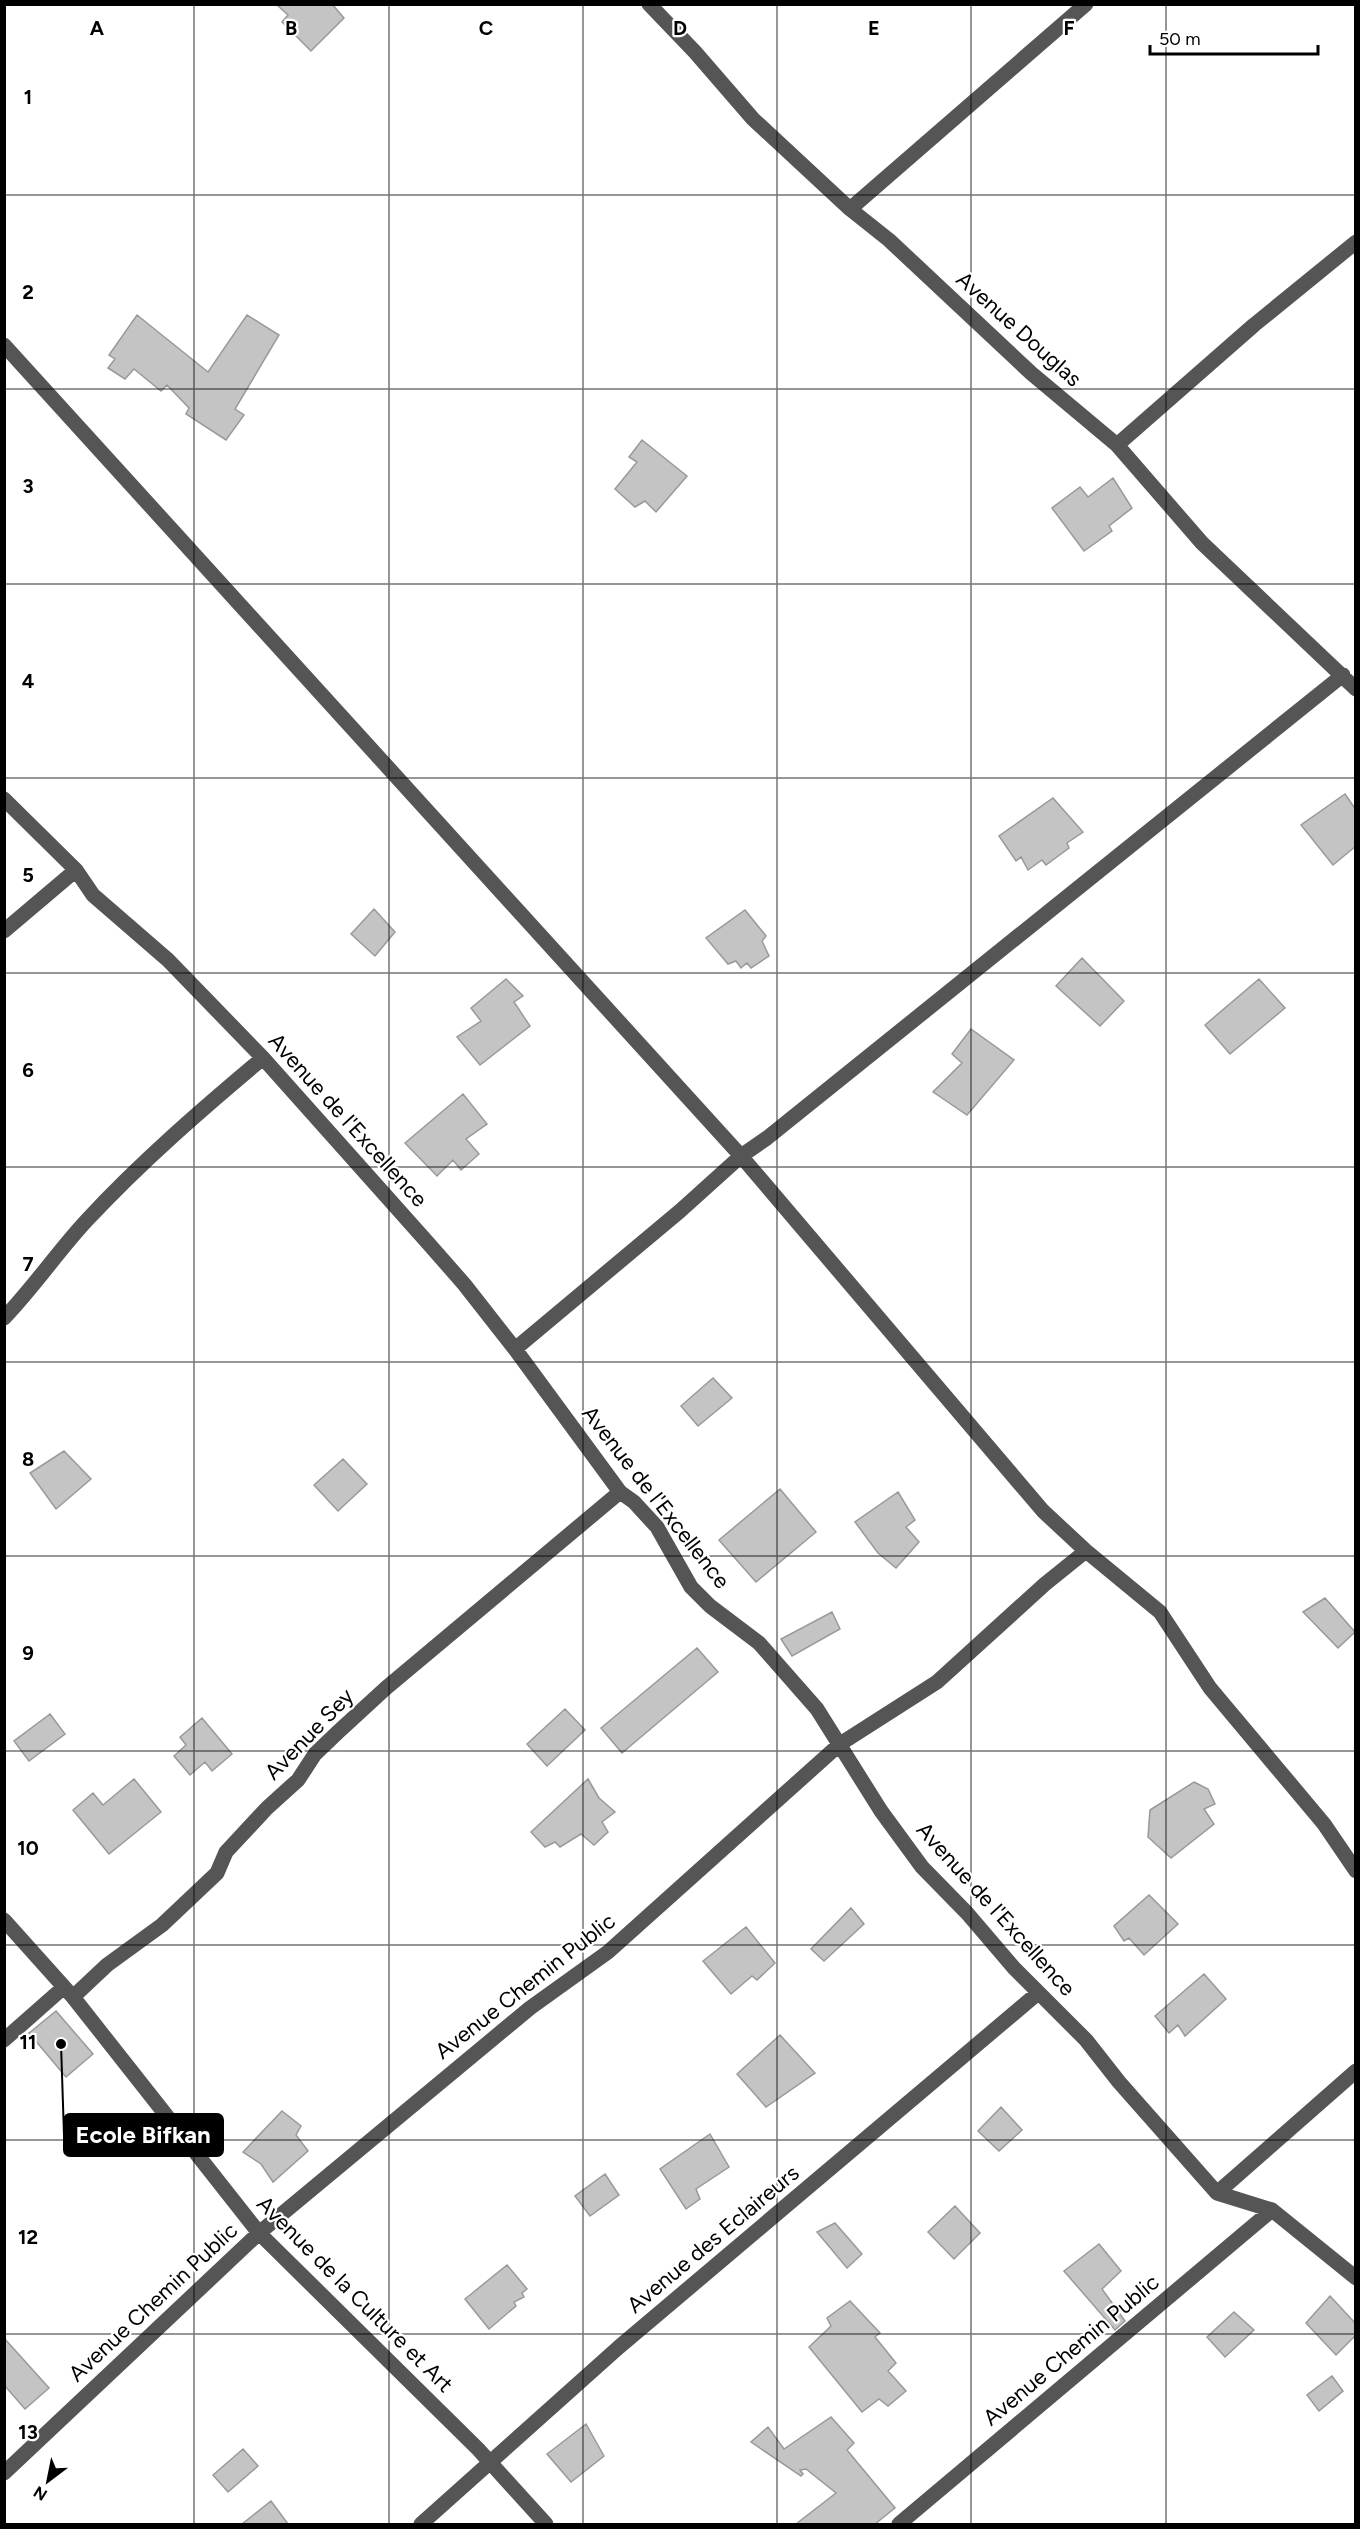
<svg xmlns="http://www.w3.org/2000/svg" width="1360" height="2529" viewBox="0 0 1360 2529" font-family="Figtree,sans-serif">
	<style>
		.building { fill: #c4c4c4; stroke: #999; stroke-width: 1.5 }
		.lines { fill: none; stroke-linecap: round; stroke-linejoin: round }
		.minor { stroke: #555; stroke-width: 15 }
		.grid { fill: none; stroke: #000; stroke-width: 1.5; stroke-opacity: 0.55 }
		.labels { text-anchor: middle; dominant-baseline: central; stroke-width: 4.5; stroke-linejoin: round; paint-order: stroke }
		.street-label { font-size: 22px; fill: #000; stroke: #fff }
		.grid-label { font-size: 20px; text-anchor: middle; font-weight: bold; fill: #000; stroke: #fff; stroke-width: 4.5; stroke-linejoin: round; paint-order: stroke }
		.leader { fill: none; stroke: #000; stroke-width: 2 }
		.callout-dot { fill: #000; stroke: #fff; stroke-width: 2 }
		.callout { fill: #000; stroke: #000; stroke-width: 2 }
		.callout-label { font-size: 24px; text-anchor: middle; font-weight: bold; fill: #fff }
	</style>
	<rect width="100%" height="100%" fill="#fff"/>
	<path class="building" d="M 276,4 L 332,4 L 344,18 L 311,51 L 282,22 L 288,15 Z
		M 137,315 L 208,372 L 247,315 L 279,335 L 235,409 L 244,415 L 226,440 L 186,414 L 189,408 L 167,385 L 161,391 L 134,369 L 125,379 L 108,368 L 115,359 L 109,355 Z
		M 642,440 L 687,476 L 656,512 L 645,501 L 635,507 L 615,489 L 637,462 L 629,457 Z
		M 1113,478 L 1132,508 L 1109,526 L 1112,531 L 1084,551 L 1052,508 L 1080,487 L 1088,497 Z
		M 1345,794 L 1356,810 L 1356,846 L 1333,865 L 1301,825 Z
		M 1053,798 L 1083,832 L 1067,843 L 1069,848 L 1046,865 L 1042,860 L 1028,870 L 1021,857 L 1016,861 L 999,836 Z
		M 374,909 L 395,932 L 375,956 L 351,934 Z
		M 745,910 L 766,936 L 762,941 L 769,956 L 751,968 L 747,963 L 741,968 L 736,961 L 728,964 L 706,938 Z
		M 1082,958 L 1124,1001 L 1100,1026 L 1056,986 Z
		M 506,979 L 523,996 L 514,1002 L 530,1026 L 480,1065 L 457,1037 L 481,1021 L 471,1008 Z
		M 1259,979 L 1285,1008 L 1230,1054 L 1205,1025 Z
		M 971,1029 L 1014,1060 L 967,1115 L 933,1092 L 962,1063 L 952,1054 Z
		M 463,1094 L 487,1124 L 466,1139 L 479,1154 L 461,1170 L 453,1160 L 437,1176 L 405,1143 Z
		M 713,1378 L 732,1398 L 698,1426 L 681,1406 Z
		M 64,1451 L 91,1479 L 56,1509 L 30,1473 Z
		M 343,1459 L 367,1484 L 338,1511 L 314,1485 Z
		M 780,1489 L 816,1532 L 756,1582 L 719,1540 Z
		M 898,1492 L 915,1520 L 906,1527 L 919,1542 L 896,1568 L 878,1553 L 855,1522 Z
		M 1325,1598 L 1355,1632 L 1338,1648 L 1303,1612 Z
		M 832,1612 L 840,1629 L 792,1656 L 781,1639 Z
		M 697,1648 L 718,1672 L 622,1753 L 601,1728 Z
		M 565,1709 L 585,1730 L 547,1766 L 527,1744 Z
		M 50,1714 L 65,1734 L 29,1761 L 14,1741 Z
		M 202,1718 L 232,1754 L 212,1771 L 205,1762 L 190,1775 L 174,1756 L 186,1745 L 180,1737 Z
		M 134,1779 L 161,1812 L 109,1854 L 73,1810 L 93,1793 L 103,1805 Z
		M 588,1779 L 599,1798 L 615,1812 L 602,1822 L 608,1832 L 594,1845 L 581,1834 L 560,1847 L 555,1842 L 545,1847 L 531,1832 Z
		M 1194,1782 L 1208,1789 L 1215,1804 L 1204,1809 L 1214,1824 L 1171,1858 L 1148,1837 L 1150,1810 Z
		M 1149,1895 L 1178,1924 L 1144,1955 L 1129,1938 L 1124,1941 L 1114,1926 Z
		M 851,1908 L 864,1924 L 824,1961 L 811,1949 Z
		M 746,1927 L 775,1963 L 757,1980 L 752,1976 L 731,1994 L 703,1961 Z
		M 1204,1974 L 1226,1999 L 1185,2036 L 1178,2025 L 1169,2033 L 1155,2016 Z
		M 56,2011 L 93,2054 L 66,2077 L 29,2033 Z
		M 780,2035 L 815,2073 L 766,2107 L 737,2074 Z
		M 1001,2107 L 1022,2130 L 999,2151 L 978,2131 Z
		M 282,2111 L 301,2126 L 296,2135 L 308,2151 L 273,2182 L 261,2164 L 243,2152 Z
		M 710,2134 L 729,2167 L 696,2189 L 700,2199 L 686,2209 L 660,2169 Z
		M 605,2174 L 619,2195 L 590,2216 L 575,2196 Z
		M 955,2206 L 980,2233 L 954,2259 L 928,2232 Z
		M 835,2223 L 862,2254 L 847,2268 L 817,2232 Z
		M 1099,2244 L 1121,2271 L 1102,2289 L 1125,2321 L 1115,2330 L 1064,2271 Z
		M 507,2265 L 527,2289 L 522,2293 L 524,2297 L 514,2302 L 516,2306 L 489,2329 L 465,2299 Z
		M 1330,2296 L 1356,2324 L 1356,2335 L 1336,2355 L 1306,2323 Z
		M 850,2301 L 880,2333 L 875,2337 L 896,2363 L 888,2371 L 906,2391 L 888,2406 L 879,2399 L 862,2412 L 809,2347 L 831,2326 L 827,2318 Z
		M 1234,2312 L 1254,2330 L 1225,2357 L 1207,2337 Z
		M 4,2338 L 49,2388 L 25,2409 L 4,2385 Z
		M 1332,2376 L 1343,2391 L 1319,2411 L 1307,2395 Z
		M 831,2417 L 854,2443 L 847,2450 L 895,2508 L 875,2524 L 796,2524 L 836,2493 L 806,2469 L 800,2470 L 803,2474 L 801,2476 L 751,2442 L 768,2427 L 784,2449 Z
		M 586,2424 L 604,2456 L 571,2482 L 547,2454 Z
		M 243,2449 L 258,2466 L 228,2492 L 213,2475 Z
		M 271,2501 L 288,2524 L 242,2524 Z"/>
	<g class="lines">
		<path class="minor" d="M 649,4 L 695,52 L 753,119 L 850,209 L 889,240 L 1031,373 L 1117,445 L 1202,543 L 1356,689
			M 850,209 L 1086,4
			M 4,345 L 741,1156 L 1043,1511 L 1086,1551 L 1160,1612 L 1210,1688 L 1324,1824 L 1356,1871
			M 1117,445 L 1254,325 L 1356,242
			M 4,799 L 76,870 L 93,895 L 168,960 L 263,1058 L 428,1243 L 464,1284 L 515,1349 L 620,1492 L 634,1502 L 657,1527 L 691,1587 L 710,1606 L 759,1643 L 817,1709 L 881,1811 L 922,1867 L 967,1913 L 1014,1968 L 1086,2040 L 1119,2082 L 1217,2193 L 1272,2210 L 1356,2278
			M 4,931 L 76,870
			M 4,1318 C 34,1287 58,1251 87,1220 C 141,1162 202,1109 263,1058
			M 515,1349 L 680,1211 L 741,1156 L 767,1138 L 1343,675
			M 4,1920 L 73,1997 L 259,2233 L 478,2449 L 546,2524
			M 73,1997 L 107,1965 L 162,1925 L 217,1873 L 226,1852 L 267,1808 L 298,1780 L 315,1754 L 338,1732 L 386,1688 L 620,1492
			M 4,2040 L 64,1987
			M 1217,2193 L 1356,2071
			M 4,2473 L 259,2233 L 530,2008 L 608,1952 L 840,1744 L 937,1682 L 1045,1584 L 1086,1551
			M 421,2524 L 619,2347 L 1038,1993
			M 899,2524 L 1272,2210"/>
	</g>
	<path class="grid" d="M 194,4 L 194,2524M 389,4 L 389,2524M 583,4 L 583,2524M 777,4 L 777,2524M 971,4 L 971,2524M 1166,4 L 1166,2524M 4,195 L 1356,195M 4,389 L 1356,389M 4,584 L 1356,584M 4,778 L 1356,778M 4,973 L 1356,973M 4,1167 L 1356,1167M 4,1362 L 1356,1362M 4,1556 L 1356,1556M 4,1751 L 1356,1751M 4,1945 L 1356,1945M 4,2140 L 1356,2140M 4,2334 L 1356,2334"/>
	<g class="labels">
		<g class="street-label">
			<text transform="translate(1019 329) rotate(42)">Avenue Douglas</text>
			<text transform="translate(348 1120) rotate(48)">Avenue de l'Excellence</text>
			<text transform="translate(656 1497) rotate(52)">Avenue de l'Excellence</text>
			<text transform="translate(309 1734) rotate(-46)">Avenue Sey</text>
			<text transform="translate(996 1909) rotate(48)">Avenue de l'Excellence</text>
			<text transform="translate(525 1986) rotate(-38)">Avenue Chemin Public</text>
			<text transform="translate(713 2239) rotate(-40)">Avenue des Eclaireurs</text>
			<text transform="translate(355 2294) rotate(45)">Avenue de la Culture et Art</text>
			<text transform="translate(153 2302) rotate(-43)">Avenue Chemin Public</text>
			<text transform="translate(1071 2350) rotate(-40)">Avenue Chemin Public</text>
		</g>
	</g>
	<g class="grid-label">
		<text x="97" y="35">A</text>
		<text x="291" y="35">B</text>
		<text x="486" y="35">C</text>
		<text x="680" y="35">D</text>
		<text x="874" y="35">E</text>
		<text x="1069" y="35">F</text>
		<text x="28" y="104">1</text>
		<text x="28" y="299">2</text>
		<text x="28" y="493">3</text>
		<text x="28" y="688">4</text>
		<text x="28" y="882">5</text>
		<text x="28" y="1077">6</text>
		<text x="28" y="1271">7</text>
		<text x="28" y="1466">8</text>
		<text x="28" y="1660">9</text>
		<text x="28" y="1855">10</text>
		<text x="28" y="2049">11</text>
		<text x="28" y="2244">12</text>
		<text x="28" y="2439">13</text>
	</g>
	<path class="leader" d="M61 2044L64 2135"/>
	<circle class="callout-dot" cx="61" cy="2044" r="6"/>
	<rect class="callout" x="64" y="2114" width="159" height="42" rx="6"/>
	<g class="callout-label">
		<text x="143" y="2143">Ecole Bifkan</text>
	</g>
	<rect width="1360" height="2529" fill="none" stroke="#000000" stroke-width="12"/>
	<g transform="translate(48 2481) rotate(212)" stroke="#ffffff" stroke-width="4.5" paint-order="stroke">
	<path d="M0-4.5L10 22L0 15L-10 22Z" fill="#000000"/>
	<text y="-9" font-size="16" font-weight="bold" text-anchor="middle" fill="#000000">N</text>
	</g>
	<path d="M1150 45v9h168v-9" fill="none" stroke="#000000" stroke-width="3"/>
	<text x="1159" y="45" font-size="18" fill="#000000" stroke="#ffffff" stroke-width="4.5" paint-order="stroke">50 m</text>
</svg>
